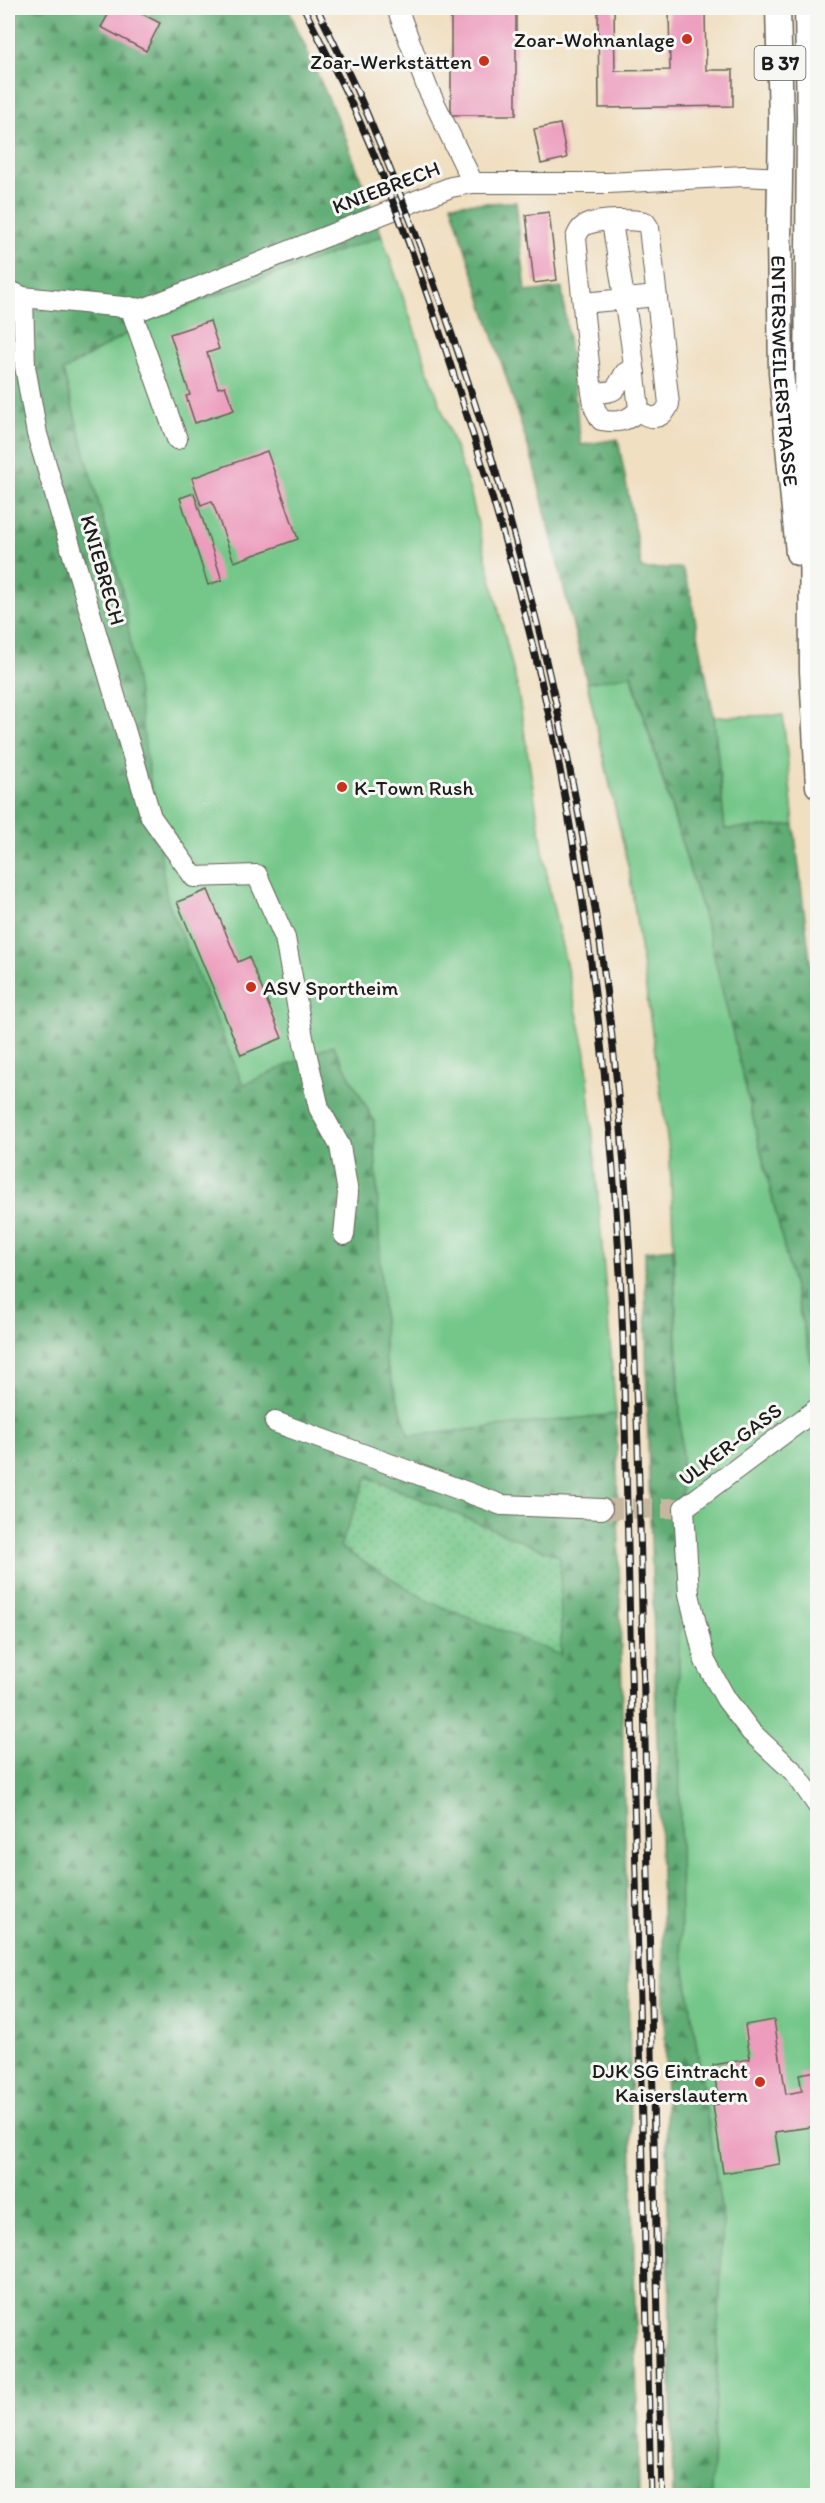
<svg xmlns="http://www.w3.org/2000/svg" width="825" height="2503" viewBox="0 0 825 2503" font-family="Itim,sans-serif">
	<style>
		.forest { fill: url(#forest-firs); stroke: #3e6448; stroke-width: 1.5 }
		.park { fill: url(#park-dots); stroke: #487252; stroke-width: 1.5 }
		.garden { fill: #75c789; stroke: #487252; stroke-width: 1.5 }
		.building { fill: #ed9cbd }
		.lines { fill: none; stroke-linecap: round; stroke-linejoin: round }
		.minor-tunnel { stroke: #c6b8a0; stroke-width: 20; stroke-dasharray: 20 10; stroke-linecap: butt }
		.minor-casing { stroke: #666056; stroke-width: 22 }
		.major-casing { stroke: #666056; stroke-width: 27 }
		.minor { stroke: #fff; stroke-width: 20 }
		.major { stroke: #fff; stroke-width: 24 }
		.rail-casing { stroke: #1c1c1c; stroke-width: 7 }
		.rail { stroke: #f6f6f2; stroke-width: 4.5; stroke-dasharray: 14; stroke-linecap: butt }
		.poi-dot { fill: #c8321e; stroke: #f6f6f2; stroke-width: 2 }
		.labels { text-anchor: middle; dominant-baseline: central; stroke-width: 6; stroke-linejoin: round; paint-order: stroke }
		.shield { fill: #f6f6f2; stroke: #5d5d5c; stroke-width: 1.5 }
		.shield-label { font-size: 20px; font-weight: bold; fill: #1c1c1c }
		.poi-label { font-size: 21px; fill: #1c1c1c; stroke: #f6f6f2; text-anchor: end }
		.street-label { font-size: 21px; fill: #1c1c1c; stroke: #f6f6f2 }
	</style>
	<defs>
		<pattern id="forest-firs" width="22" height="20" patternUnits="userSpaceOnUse" patternTransform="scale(1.5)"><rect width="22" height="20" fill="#60ac75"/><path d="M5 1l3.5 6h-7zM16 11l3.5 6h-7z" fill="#4e8b5f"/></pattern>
		<pattern id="park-dots" width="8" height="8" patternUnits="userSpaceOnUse" patternTransform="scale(1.5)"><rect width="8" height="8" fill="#75c789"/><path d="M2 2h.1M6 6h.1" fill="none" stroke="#65aa76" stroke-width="1.8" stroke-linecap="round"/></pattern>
	</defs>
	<rect width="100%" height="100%" fill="#f6f6f2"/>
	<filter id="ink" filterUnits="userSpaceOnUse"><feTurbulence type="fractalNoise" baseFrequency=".0167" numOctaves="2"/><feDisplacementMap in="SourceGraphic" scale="12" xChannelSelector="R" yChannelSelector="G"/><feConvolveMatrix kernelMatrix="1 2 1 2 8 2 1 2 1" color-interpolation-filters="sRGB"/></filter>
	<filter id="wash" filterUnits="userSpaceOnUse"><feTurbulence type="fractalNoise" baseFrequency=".008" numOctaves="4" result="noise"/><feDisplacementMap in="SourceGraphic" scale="24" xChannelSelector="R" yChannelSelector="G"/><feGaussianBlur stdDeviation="1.35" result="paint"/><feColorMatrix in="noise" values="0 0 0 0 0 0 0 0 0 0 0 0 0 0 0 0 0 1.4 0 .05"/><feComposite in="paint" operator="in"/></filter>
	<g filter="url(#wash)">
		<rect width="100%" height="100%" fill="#f0dfc1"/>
		<path class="forest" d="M 8,8 L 288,8 L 344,134 L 382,236 L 155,317 L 63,371 L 124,597 L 333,1045 L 374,1121 L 385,1358 L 409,1436 L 616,1414 L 639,2495 L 8,2496 Z
			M 516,202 L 526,292 L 562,288 L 581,445 L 618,439 L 642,569 L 682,568 L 690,592 L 714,717 L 725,829 L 794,825 L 818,1028 L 817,1385 L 708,931 L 632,675 L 587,683 L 533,462 L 451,204 Z
			M 673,1248 L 682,1461 L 679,1672 L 681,1942 L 723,2221 L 712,2495 L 673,2495 L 663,1941 L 647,1411 L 645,1251 Z"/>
		<path class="park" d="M 367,1477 L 560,1557 L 561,1655 L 430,1602 L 340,1547 Z"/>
		<path class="garden" d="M 382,236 L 470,491 L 517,686 L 549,888 L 586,1053 L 616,1414 L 409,1436 L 385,1358 L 374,1121 L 333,1045 L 243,1085 L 167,899 L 124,597 L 63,371 L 155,317 Z
			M 631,675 L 708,931 L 817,1385 L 817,2495 L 712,2495 L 723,2221 L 681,1942 L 679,1672 L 682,1461 L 670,1159 L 629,870 L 587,683 Z
			M 783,715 L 794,825 L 725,829 L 714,717 Z"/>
		<g id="blocks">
			<path class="building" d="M 112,8 L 131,8 L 160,23 L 146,51 L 101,27 Z
				M 451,8 L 516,8 L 516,115 L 451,115 Z
				M 598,8 L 614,8 L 615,71 L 670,70 L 669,8 L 705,8 L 706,70 L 733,70 L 733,106 L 599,108 Z
				M 560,124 L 567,158 L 541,164 L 534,129 Z
				M 549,212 L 557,280 L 534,283 L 526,215 Z
				M 210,321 L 219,349 L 207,353 L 218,388 L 225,386 L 234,410 L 195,423 L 186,396 L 190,395 L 170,334 Z
				M 267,451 L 298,539 L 234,562 L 212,501 L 201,505 L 192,478 Z
				M 194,493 L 222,580 L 208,585 L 180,498 Z
				M 208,890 L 238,962 L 249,957 L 282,1038 L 241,1055 L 177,902 Z
				M 774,2020 L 786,2094 L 802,2091 L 799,2074 L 818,2071 L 818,2126 L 775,2132 L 780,2164 L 723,2173 L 713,2105 L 719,2104 L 713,2065 L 750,2059 L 745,2025 Z"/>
		</g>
	</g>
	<g filter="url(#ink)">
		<use href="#blocks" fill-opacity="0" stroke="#666056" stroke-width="1.5"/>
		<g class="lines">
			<path class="minor-tunnel" d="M 602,1509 L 684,1508"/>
			<defs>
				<path id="minor" d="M 397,8 L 427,87 L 473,183
					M 612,222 L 631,342 L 639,409 C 648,422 664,419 669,404 L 649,228 L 645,222 C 631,219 601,219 588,224 C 581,226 578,232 576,238 L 592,393 L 595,409 L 601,420 C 616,423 629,422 639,409
					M 8,290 L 23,297 L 143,309 L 451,187 L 473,183 L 608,183 L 744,176 L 781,178
					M 23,297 L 25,366 L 37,434 L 151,817 L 194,877 L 257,875 L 285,938 L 304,1043 L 319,1108 L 340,1146 L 348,1193 L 344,1235
					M 583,303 L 657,296
					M 130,307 L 177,439
					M 592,393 C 616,391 613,394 625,373 L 635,372
					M 818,1408 L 684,1508 L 689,1594 L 705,1661 L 726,1699 L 751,1732 L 795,1773 L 818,1806
					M 275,1422 L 502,1505 L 602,1509"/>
				<g id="major">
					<path id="s1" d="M 778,8 L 781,119 L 779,236 L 781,372 L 798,553"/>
					<path d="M 807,8 L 809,118 L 807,399 L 811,483 L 812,671 L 818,786"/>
				</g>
			</defs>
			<use href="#minor" class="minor-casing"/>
			<use href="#major" class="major-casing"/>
			<use href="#minor" class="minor"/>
			<use href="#major" class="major"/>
			<defs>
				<path id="rail" d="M 304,8 C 322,45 342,82 359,120 C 401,214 435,314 466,413 C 504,531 538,653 561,775 C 596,962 616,1150 623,1340 L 651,2496
					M 317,8 C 335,46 355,84 371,123 C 470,357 542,604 586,855 C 633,1120 637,1386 643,1655 C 650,1935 656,2215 662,2496"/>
			</defs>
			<use href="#rail" class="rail-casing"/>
			<use href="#rail" class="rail"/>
		</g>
	</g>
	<g class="poi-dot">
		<circle cx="687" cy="39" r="6"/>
		<circle cx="484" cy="61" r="6"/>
		<circle cx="342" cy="787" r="6"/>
		<circle cx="251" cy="987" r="6"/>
		<circle cx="760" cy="2082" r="6"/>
	</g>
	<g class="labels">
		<rect class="shield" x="754.5" y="46" width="51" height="34" rx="4.5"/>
		<g class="shield-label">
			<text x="780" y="63">B 37</text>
		</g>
		<g class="poi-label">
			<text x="675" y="39">Zoar-Wohnanlage</text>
			<text x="472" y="61">Zoar-Werkstätten</text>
			<text x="354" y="787" text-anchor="start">K-Town Rush</text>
			<text x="263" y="987" text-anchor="start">ASV Sportheim</text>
			<text x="748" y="2070">DJK SG Eintracht<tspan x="748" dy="24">Kaiserslautern</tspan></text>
		</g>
		<g class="street-label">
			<text transform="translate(386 187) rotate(-21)">KNIEBRECH</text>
			<text stroke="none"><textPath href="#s1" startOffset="363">ENTERSWEILERSTRASSE</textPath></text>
			<text transform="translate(103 570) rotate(74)">KNIEBRECH</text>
			<text transform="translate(730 1444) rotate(-37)">ULKER-GASS</text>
		</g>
	</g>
	<rect width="825" height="2503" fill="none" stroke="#f6f6f2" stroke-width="30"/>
</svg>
